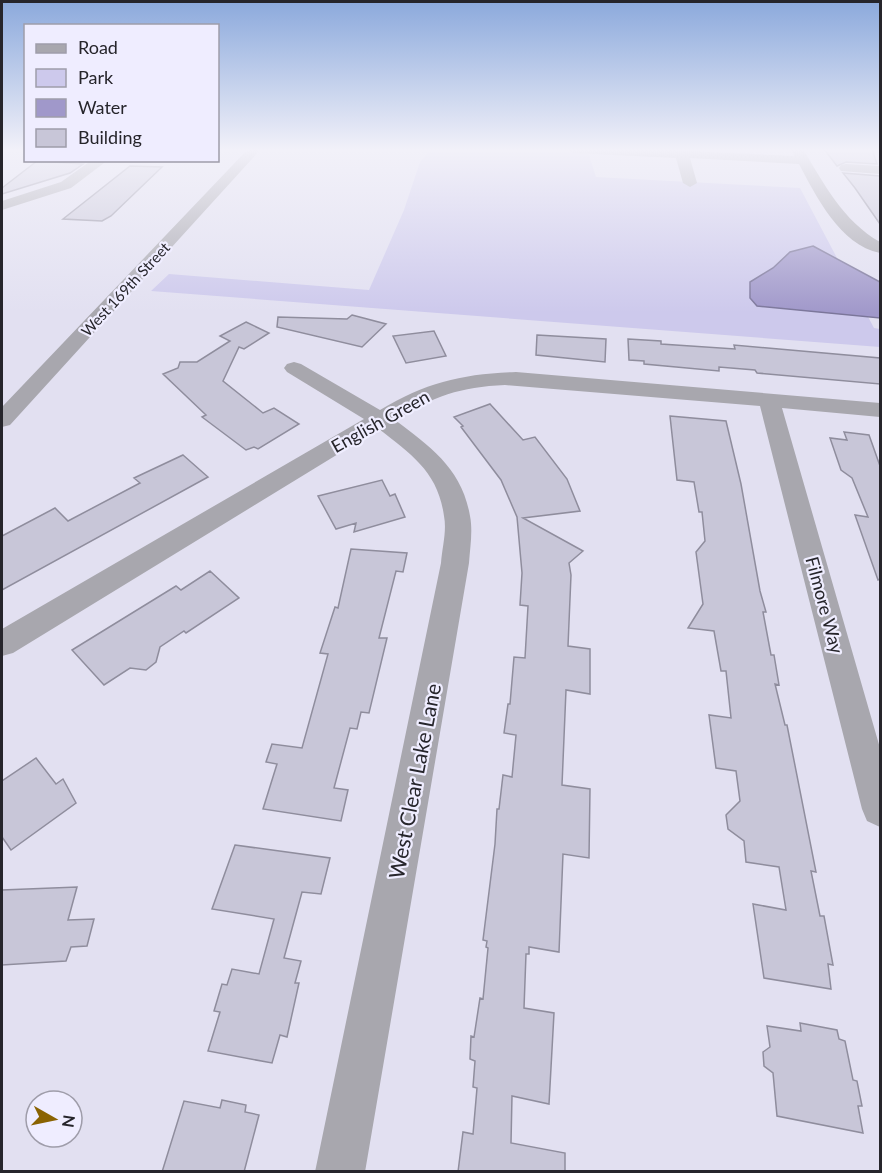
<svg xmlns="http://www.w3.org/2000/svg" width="882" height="1173" viewBox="0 0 882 1173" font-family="Lato,sans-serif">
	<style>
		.green { fill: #cdc9ec }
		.water { fill: #a098ca; stroke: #7b769a; stroke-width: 1.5 }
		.building { fill: #c8c6d8; stroke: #8f8d9d; stroke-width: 1.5 }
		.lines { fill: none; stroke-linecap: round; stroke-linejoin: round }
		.minor { fill: #a8a7ae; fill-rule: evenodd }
		.labels { text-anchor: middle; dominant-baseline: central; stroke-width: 4.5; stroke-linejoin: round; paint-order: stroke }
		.far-street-label { font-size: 15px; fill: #26252b; stroke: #efedff }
		.street-label { font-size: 18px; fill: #26252b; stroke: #efedff }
		.near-street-label { font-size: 21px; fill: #26252b; stroke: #efedff }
	</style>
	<rect width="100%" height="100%" fill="#e2e0f1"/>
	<path class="green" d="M 431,149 L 539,149 L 588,152 L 596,177 L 800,188 L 874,328 L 880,329 L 880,347 L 151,291 L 169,274 L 369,290 L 404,210 L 420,162 Z"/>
	<path class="water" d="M 813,246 L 880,282 L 880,318 L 757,306 L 750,298 L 750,282 L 773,268 L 790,252 Z"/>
	<path class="building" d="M 824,149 L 872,149 L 877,164 L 846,162 L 837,166 Z
		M 37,161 L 83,164 L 70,173 L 2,194 L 2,188 Z
		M 130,166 L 162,167 L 111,216 L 102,221 L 63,219 Z
		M 843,173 L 880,176 L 880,224 L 855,188 Z
		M 352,315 L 386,324 L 362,347 L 277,327 L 278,317 L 347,319 Z
		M 246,322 L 269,333 L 244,349 L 239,347 L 223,381 L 263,413 L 274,408 L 299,424 L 258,449 L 254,447 L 246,450 L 202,417 L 206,415 L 163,374 L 178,368 L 180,362 L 197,362 L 230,341 L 220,336 Z
		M 434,331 L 446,356 L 406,363 L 393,336 Z
		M 537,335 L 606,339 L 605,362 L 536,355 Z
		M 628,339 L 661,341 L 661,344 L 735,349 L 734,345 L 880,358 L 880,384 L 757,373 L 755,370 L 719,367 L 719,371 L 644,364 L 644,361 L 629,360 Z
		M 490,404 L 523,440 L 535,437 L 567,479 L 580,511 L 523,518 L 583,551 L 569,563 L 571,575 L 568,646 L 590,649 L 590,694 L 566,690 L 562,785 L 590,789 L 589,858 L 563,854 L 559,952 L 529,947 L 529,954 L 526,954 L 524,1008 L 554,1013 L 549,1104 L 512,1096 L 511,1143 L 565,1153 L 565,1172 L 458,1172 L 463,1132 L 473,1134 L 477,1088 L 473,1087 L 475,1061 L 470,1059 L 471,1036 L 474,1037 L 480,998 L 483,999 L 488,948 L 486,947 L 487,941 L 483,940 L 495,844 L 497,809 L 499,809 L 503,775 L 512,777 L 516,735 L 504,733 L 508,704 L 510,704 L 514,657 L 525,658 L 528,606 L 520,605 L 522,573 L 517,517 L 501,480 L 461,427 L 463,426 L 454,417 Z
		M 670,416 L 726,421 L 741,484 L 760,591 L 766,612 L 763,612 L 771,655 L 774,655 L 779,685 L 775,684 L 785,725 L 787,725 L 816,872 L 811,871 L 820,916 L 824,916 L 833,965 L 828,964 L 831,989 L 764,978 L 753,904 L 786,910 L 779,867 L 746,862 L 744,841 L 728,829 L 726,815 L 740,801 L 736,771 L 716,768 L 709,715 L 731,718 L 726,671 L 721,671 L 714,631 L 688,628 L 703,604 L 696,552 L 705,541 L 702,512 L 699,512 L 694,482 L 677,480 Z
		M 844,432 L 869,435 L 880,466 L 880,579 L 878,580 L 855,515 L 868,517 L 852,478 L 841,470 L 830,438 L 847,440 Z
		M 183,455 L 208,477 L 2,590 L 2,536 L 55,508 L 68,521 L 140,483 L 134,478 Z
		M 382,480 L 390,496 L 395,494 L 405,517 L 354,532 L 356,523 L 336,529 L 318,496 Z
		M 351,549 L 407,553 L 403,572 L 396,571 L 379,638 L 387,638 L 369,713 L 361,712 L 357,729 L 350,728 L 334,788 L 348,790 L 341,821 L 263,809 L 277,764 L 266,762 L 272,744 L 302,748 L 328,654 L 320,653 L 335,607 L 338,608 Z
		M 210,571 L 239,598 L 186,633 L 184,631 L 160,647 L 156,662 L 146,670 L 130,668 L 104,685 L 72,650 L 176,586 L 181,590 Z
		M 36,758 L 56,784 L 63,779 L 76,803 L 11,850 L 2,837 L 2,781 Z
		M 235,845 L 330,858 L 321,894 L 302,892 L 284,958 L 301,961 L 295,983 L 299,983 L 287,1037 L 280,1035 L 272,1063 L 208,1051 L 220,1012 L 214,1011 L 222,984 L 227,985 L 232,969 L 259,974 L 274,919 L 212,909 Z
		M 77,887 L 68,920 L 94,919 L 87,946 L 71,947 L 66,961 L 2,965 L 2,890 Z
		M 800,1023 L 837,1030 L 839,1039 L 845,1041 L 853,1080 L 857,1081 L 862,1106 L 858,1106 L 863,1133 L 777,1116 L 773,1073 L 764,1066 L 763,1052 L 770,1047 L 767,1026 L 801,1031 Z
		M 222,1100 L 246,1105 L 245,1112 L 259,1115 L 244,1172 L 162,1172 L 184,1101 L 220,1108 Z"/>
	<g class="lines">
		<path class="minor" d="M 248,149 L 261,149 L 10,425 L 2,427 L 2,407 Z
			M 567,149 L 654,149 L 794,156 L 791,149 L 803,149 C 824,184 843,221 880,242 L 880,253 C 840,245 816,196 799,164 L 690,158 L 697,183 L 690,187 L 683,183 L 676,158 L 573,153 Z
			M 92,160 L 108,160 L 71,188 L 2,210 L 2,201 L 61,182 Z
			M 846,164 L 880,166 L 880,174 L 841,171 L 839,168 L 841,165 Z
			M 294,362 L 301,364 L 380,410 C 427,382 462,374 516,372 L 880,403 L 880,417 L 782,408 L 880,748 L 880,827 L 867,821 L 862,809 L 760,406 L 505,385 C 460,387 434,396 395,420 C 431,447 462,469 470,516 C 473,531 470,548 469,563 L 365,1172 L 315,1172 L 441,563 C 442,548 447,531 444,516 C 438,472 412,455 379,429 L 13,653 L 2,656 L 2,629 L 364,419 L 287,372 L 284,368 L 287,364 Z"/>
	</g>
	<linearGradient id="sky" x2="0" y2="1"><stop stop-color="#8ba9dc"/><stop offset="0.48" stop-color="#f2f1f9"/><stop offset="1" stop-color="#f2f1f9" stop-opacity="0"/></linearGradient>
	<rect width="882" height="313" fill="url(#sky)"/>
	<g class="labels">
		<g class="far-street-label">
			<text transform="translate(125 289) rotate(-47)">West 169th Street</text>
		</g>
		<g class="street-label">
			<text transform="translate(380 421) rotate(-29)">English Green</text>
			<text transform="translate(825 605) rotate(75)">Filmore Way</text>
		</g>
		<g class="near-street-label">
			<text transform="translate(414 781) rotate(-79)">West Clear Lake Lane</text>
		</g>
	</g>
	<rect width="882" height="1173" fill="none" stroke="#26252b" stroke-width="6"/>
	<rect x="24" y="24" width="195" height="138" fill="#efedff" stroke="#9f9daa" stroke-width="1.5"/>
	<rect x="36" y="44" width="30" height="9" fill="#a8a7ae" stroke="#9f9daa" stroke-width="1.5"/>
	<text x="78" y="54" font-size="18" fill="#26252b">Road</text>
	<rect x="36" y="69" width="30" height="18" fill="#cdc9ec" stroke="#9f9daa" stroke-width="1.5"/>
	<text x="78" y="84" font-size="18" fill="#26252b">Park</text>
	<rect x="36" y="99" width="30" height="18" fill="#a098ca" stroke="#9f9daa" stroke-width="1.5"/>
	<text x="78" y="114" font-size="18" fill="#26252b">Water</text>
	<rect x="36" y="129" width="30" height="18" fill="#c8c6d8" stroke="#9f9daa" stroke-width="1.5"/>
	<text x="78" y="144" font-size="18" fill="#26252b">Building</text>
	<g transform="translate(54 1119) rotate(99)"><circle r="28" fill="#efedff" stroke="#9f9daa" stroke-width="1.5"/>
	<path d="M0-4.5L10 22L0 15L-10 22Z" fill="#8a6302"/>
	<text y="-9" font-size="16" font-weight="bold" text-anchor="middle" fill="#26252b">N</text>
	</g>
</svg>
